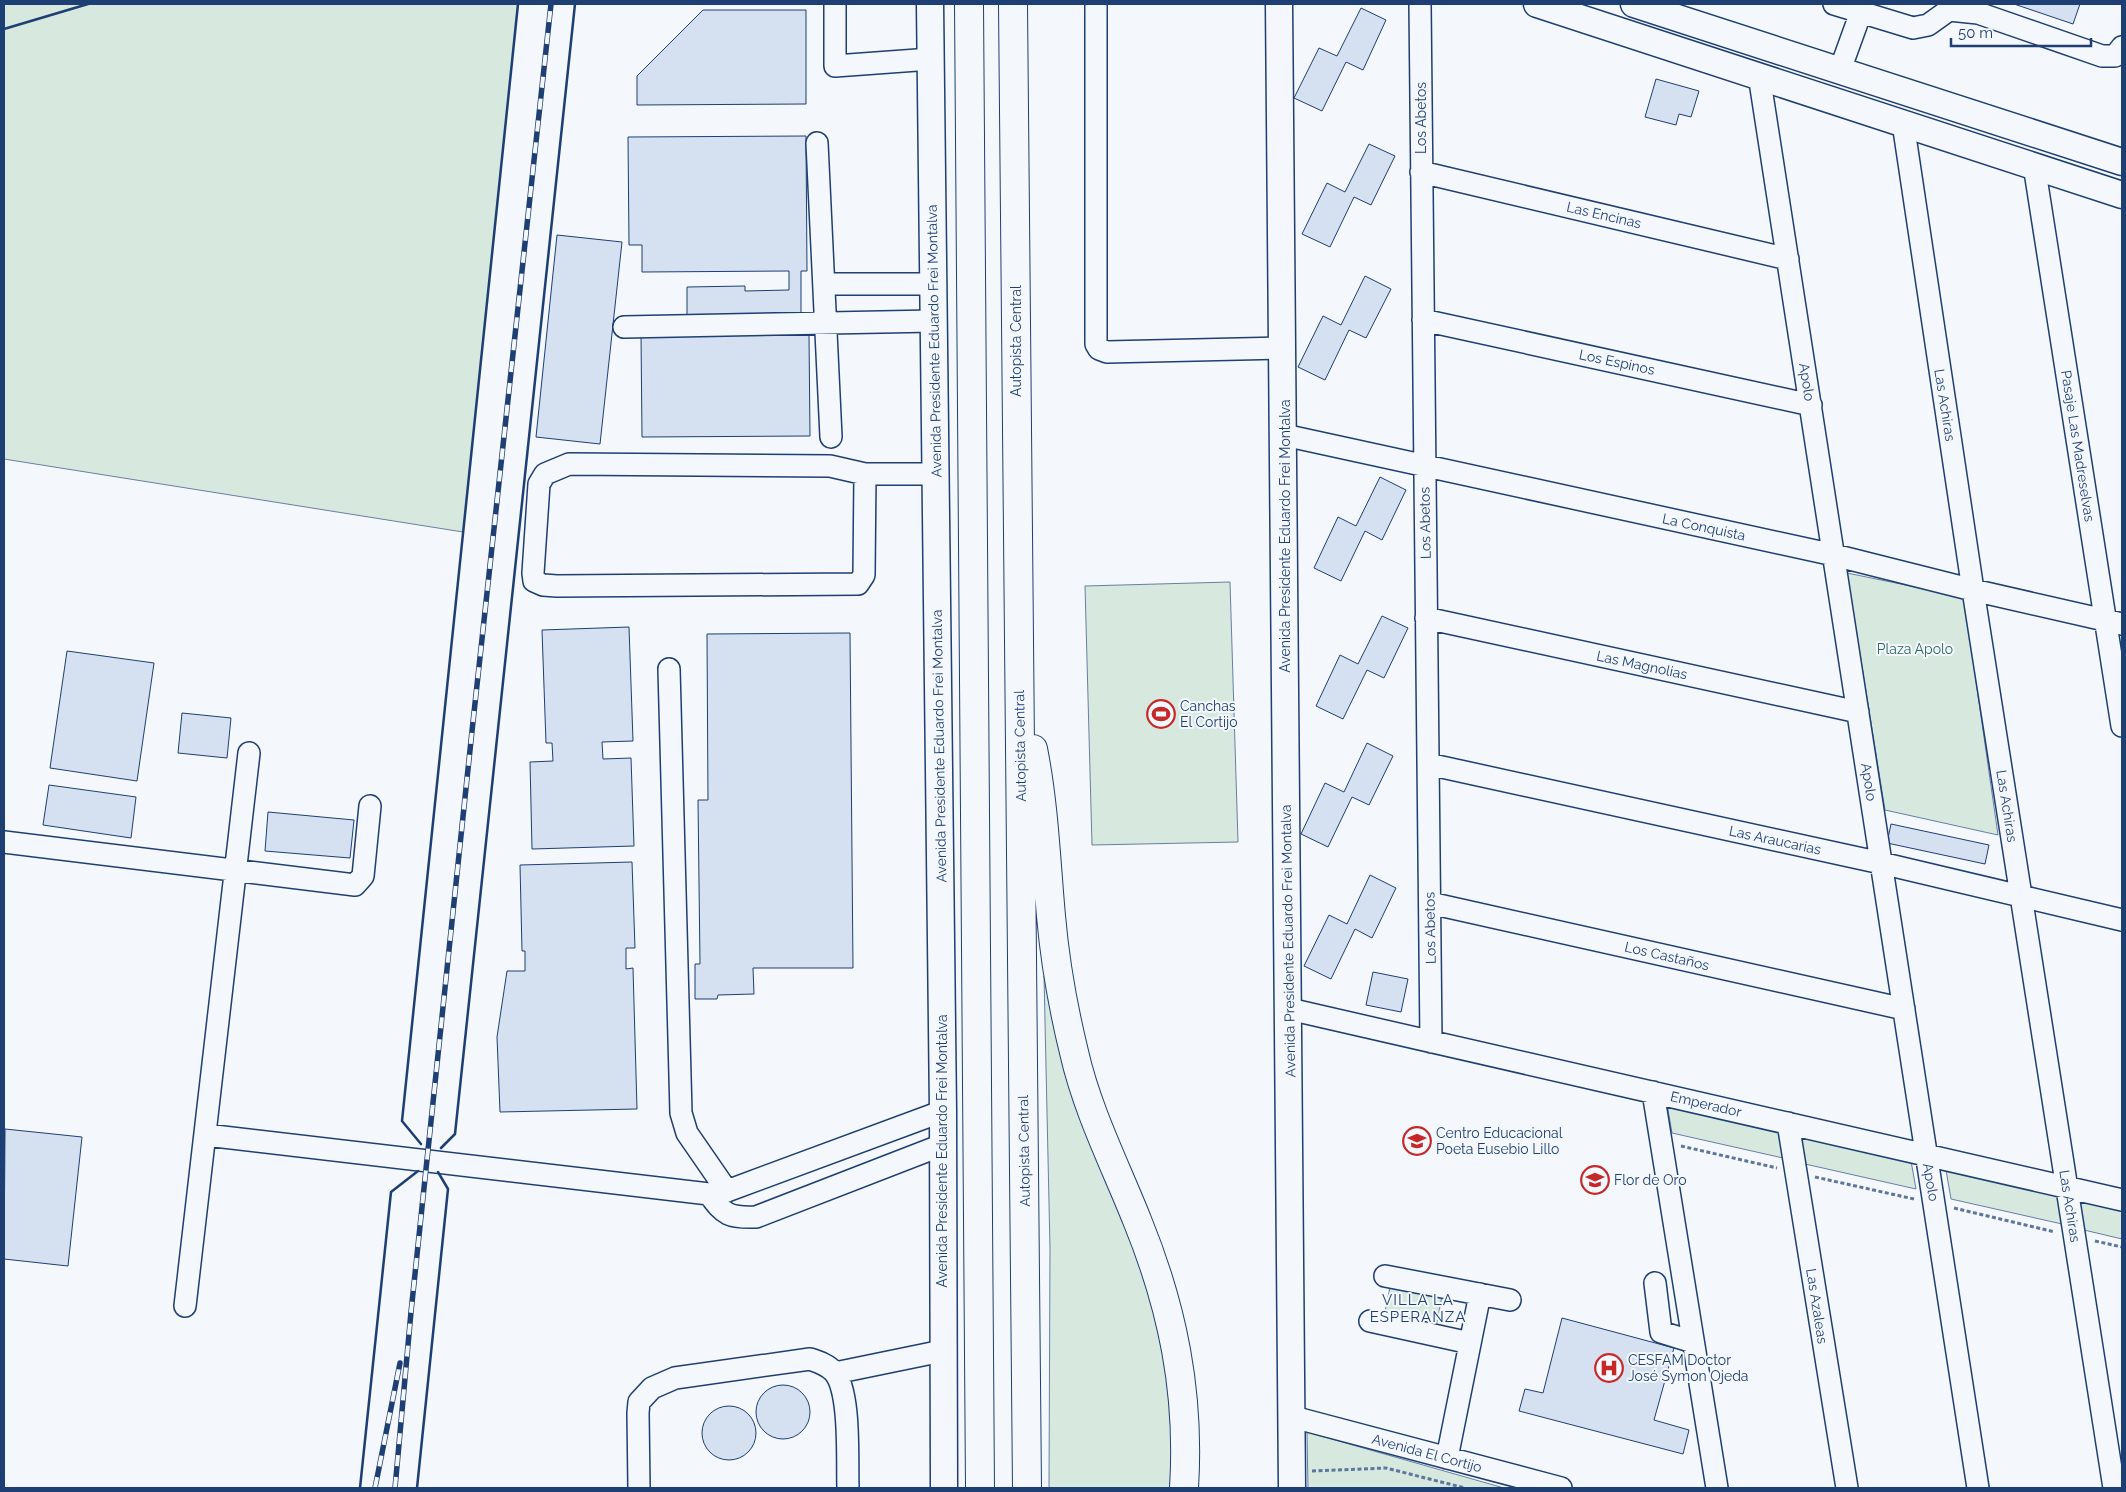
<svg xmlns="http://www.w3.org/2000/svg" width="2126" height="1492" viewBox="0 0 2126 1492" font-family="Raleway,sans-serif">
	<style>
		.green { fill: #d7e8df; stroke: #687fa3 }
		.building { fill: #d5e0f0; stroke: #1d3f73 }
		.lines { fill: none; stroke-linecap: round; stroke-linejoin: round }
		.minor-casing { stroke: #1d3f73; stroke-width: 24 }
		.major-casing { stroke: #1d3f73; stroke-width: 29 }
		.highway-casing { stroke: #1d3f73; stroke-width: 30 }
		.path { stroke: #5e769c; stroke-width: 3; stroke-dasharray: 4 2.5; stroke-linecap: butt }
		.minor { stroke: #f4f7fb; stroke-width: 21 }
		.major { stroke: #f4f7fb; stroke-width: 26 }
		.highway { stroke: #f4f7fb; stroke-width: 28 }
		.rail-casing { stroke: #1d3f73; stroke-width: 5.5 }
		.rail { stroke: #f4f7fb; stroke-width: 4; stroke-dasharray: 11; stroke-linecap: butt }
		.wall { stroke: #1d3f73; stroke-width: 2.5 }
		.labels { text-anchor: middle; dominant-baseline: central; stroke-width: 4; stroke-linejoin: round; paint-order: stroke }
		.street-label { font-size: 14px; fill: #1d3f73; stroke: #f4f7fb }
		.park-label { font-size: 14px; fill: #2c6c60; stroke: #f4f7fb }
		.poi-label { font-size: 14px; fill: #1d3f73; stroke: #f4f7fb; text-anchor: start }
		.neighbourhood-label { font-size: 15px; letter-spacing: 1px; fill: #1d3f73; stroke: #f4f7fb }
	</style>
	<rect width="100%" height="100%" fill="#f4f7fb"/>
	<path class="green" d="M 4,4 L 518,4 L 463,532 L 4,459 Z
		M 1847,573 L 1964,597 L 1998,835 L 1885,810 Z
		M 1230,582 L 1238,842 L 1092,845 L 1085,586 Z
		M 1044,976 C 1049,998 1053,1020 1059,1042 C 1066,1067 1077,1092 1086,1116 C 1131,1237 1186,1356 1170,1488 L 1049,1488 L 1050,1248 Z
		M 1667,1104 L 1778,1130 L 1783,1158 L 1672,1133 Z
		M 1800,1135 L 1911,1161 L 1916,1189 L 1805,1164 Z
		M 1946,1170 L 2057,1196 L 2062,1224 L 1951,1199 Z
		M 2079,1201 L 2122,1211 L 2122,1239 L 2084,1230 Z
		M 1390,1287 L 1442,1296 L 1436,1327 L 1384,1317 Z
		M 1307,1432 L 1504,1488 L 1308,1488 Z"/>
	<path class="building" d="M 2014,4 L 2080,4 L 2073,24 Z
		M 1361,8 L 1386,20 L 1363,70 L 1346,62 L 1322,111 L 1294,98 L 1319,48 L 1337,56 Z
		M 703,10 L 806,10 L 806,104 L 637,105 L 637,76 Z
		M 1656,79 L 1699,91 L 1691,117 L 1679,114 L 1676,125 L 1645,117 Z
		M 806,136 L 807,271 L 801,271 L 801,316 L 687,321 L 687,287 L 745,286 L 745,291 L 789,290 L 789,271 L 642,272 L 642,245 L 629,245 L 628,137 Z
		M 1369,144 L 1395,156 L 1371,205 L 1354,197 L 1330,247 L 1302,234 L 1327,183 L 1345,192 Z
		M 557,235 L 622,242 L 600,444 L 536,437 Z
		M 1365,276 L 1391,289 L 1366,338 L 1349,330 L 1325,380 L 1298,367 L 1323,316 L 1341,325 Z
		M 641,335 L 809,335 L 810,436 L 642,437 Z
		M 1380,477 L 1406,490 L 1382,540 L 1365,531 L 1341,581 L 1314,568 L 1338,517 L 1356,526 Z
		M 1382,616 L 1408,628 L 1384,678 L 1367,670 L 1343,719 L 1316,706 L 1340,655 L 1358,664 Z
		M 629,627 L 633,741 L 602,742 L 603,759 L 631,758 L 634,846 L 532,849 L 530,762 L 553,761 L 552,743 L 546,743 L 542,630 Z
		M 850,633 L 853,968 L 753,968 L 754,994 L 718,995 L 717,999 L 695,999 L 695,964 L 700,964 L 698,800 L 708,800 L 707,634 Z
		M 67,651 L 154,663 L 137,781 L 50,768 Z
		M 182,713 L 231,718 L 227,758 L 178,753 Z
		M 1367,743 L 1393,756 L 1369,805 L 1352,797 L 1328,847 L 1301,834 L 1325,783 L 1344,792 Z
		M 49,785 L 136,797 L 131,838 L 43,825 Z
		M 268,812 L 354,820 L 350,858 L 265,851 Z
		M 1891,824 L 1989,845 L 1985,864 L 1887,843 Z
		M 632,862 L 635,948 L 626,948 L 626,969 L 633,968 L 637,1109 L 500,1112 L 497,1037 L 507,971 L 525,971 L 525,951 L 522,951 L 520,865 Z
		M 1370,875 L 1396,888 L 1372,938 L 1355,929 L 1331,979 L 1304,966 L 1329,915 L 1347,924 Z
		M 1373,972 L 1408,979 L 1401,1012 L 1366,1005 Z
		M 5,1129 L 82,1137 L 68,1266 L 4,1259 Z
		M 1562,1318 L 1674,1348 L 1654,1420 L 1689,1430 L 1683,1454 L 1519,1411 L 1525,1389 L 1543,1393 Z
		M756 1412a27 27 0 1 1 54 0a27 27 0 1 1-54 0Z
		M702 1433a27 27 0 1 1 54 0a27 27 0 1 1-54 0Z"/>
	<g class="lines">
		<defs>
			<path id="minor" d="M 835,4 L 835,66 L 931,59
				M 1096,4 L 1096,344 L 1099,349 L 1107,352 L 1283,348
				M 1420,4 L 1431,1042
				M 1834,4 L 1913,28 L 1928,25 L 1949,10 L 1978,13 L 2102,56 L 2115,56 L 2122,47
				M 1840,70 L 1861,12
				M 1759,75 L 1978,1488
				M 1903,123 L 1973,590 L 2114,1488
				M 817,143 L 831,437
				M 2034,165 L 2122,726
				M 1421,172 L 1788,259
				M 824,284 L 933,284
				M 1423,320 L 1811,405
				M 624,327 L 934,321
				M 1284,435 L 1834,555 L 1973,590 L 2122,624
				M 865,474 L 864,575 L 858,584 L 557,586 L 543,585 L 534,581 L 533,573 L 539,484 L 545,474 L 569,464 L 830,466 L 865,474 L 935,474
				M 1426,618 L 1858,712
				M 669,669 L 681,1113 L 687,1133 L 727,1191
				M 1428,764 L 1881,863 L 2122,920
				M 4,842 L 355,885 L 363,876 L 370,806
				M 1430,903 L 1904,1009
				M 1289,1009 L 2122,1200
				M 1653,1092 L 1717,1488
				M 1788,1123 L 1847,1488
				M 206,1135 L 709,1194 L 727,1191 L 943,1111
				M 709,1194 C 724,1215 729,1218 756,1217 L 942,1145
				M 1385,1276 L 1510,1300
				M 1655,1283 L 1661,1332 L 1693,1342
				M 185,1306 L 249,753
				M 1370,1321 L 1470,1343
				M 835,1373 L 942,1351
				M 1293,1417 L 1561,1488
				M 1447,1458 L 1480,1294
				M 639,1488 L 638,1413 L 639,1402 L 652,1388 L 675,1378 L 810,1359 C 819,1362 828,1365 834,1372 C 851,1391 847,1461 848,1488"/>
			<path id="major" d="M 930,4 L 943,1111 L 944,1488
				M 1279,4 L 1292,1488
				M 1537,4 L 2122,195
				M 1634,4 L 2122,162"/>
			<path id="highway" d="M 969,4 L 980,1488
				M 1013,4 L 1027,1488
				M 1033,749 C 1044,804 1046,860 1051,916 C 1055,962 1063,1007 1074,1052 C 1087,1110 1115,1165 1137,1220 C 1173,1308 1190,1393 1184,1488"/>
		</defs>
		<use href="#minor" class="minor-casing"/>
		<use href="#major" class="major-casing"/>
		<use href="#highway" class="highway-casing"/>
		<path class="path" d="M 1681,1146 L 1777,1168
			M 1815,1177 L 1914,1199
			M 1954,1208 L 2055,1232
			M 2095,1241 L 2122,1247
			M 1312,1471 L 1386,1468 L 1465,1488"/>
		<use href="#minor" class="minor"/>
		<use href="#major" class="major"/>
		<use href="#highway" class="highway"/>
		<defs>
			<path id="rail" d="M 375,1488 L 400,1363
				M 395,1488 L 411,1312 L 472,731 L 551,4"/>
		</defs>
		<use href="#rail" class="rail-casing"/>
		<use href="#rail" class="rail"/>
		<path class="wall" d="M 4,29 L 88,4
			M 421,1144 L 402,1121 L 518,4
			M 441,1148 L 455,1134 L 575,4
			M 360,1488 L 391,1192 L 418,1171
			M 417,1488 L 448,1189 L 438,1172"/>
	</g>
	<defs>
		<symbol id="stadium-ring" viewBox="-11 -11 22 22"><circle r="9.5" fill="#f4f7fb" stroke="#c62828" stroke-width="1.5"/><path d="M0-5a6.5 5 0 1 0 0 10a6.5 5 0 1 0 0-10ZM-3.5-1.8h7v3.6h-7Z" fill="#c62828"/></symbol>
		<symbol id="school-ring" viewBox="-11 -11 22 22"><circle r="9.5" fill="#f4f7fb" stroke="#c62828" stroke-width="1.5"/><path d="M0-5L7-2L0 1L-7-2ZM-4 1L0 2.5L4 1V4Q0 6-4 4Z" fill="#c62828"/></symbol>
		<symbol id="hospital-ring" viewBox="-11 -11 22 22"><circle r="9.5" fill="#f4f7fb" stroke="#c62828" stroke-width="1.5"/><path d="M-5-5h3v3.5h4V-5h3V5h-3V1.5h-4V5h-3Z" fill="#c62828"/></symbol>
	</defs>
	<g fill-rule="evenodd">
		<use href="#stadium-ring" x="1145" y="698" width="32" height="32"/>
		<use href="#school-ring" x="1401" y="1125" width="32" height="32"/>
		<use href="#school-ring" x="1579" y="1164" width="32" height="32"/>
		<use href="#hospital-ring" x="1593" y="1352" width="32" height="32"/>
	</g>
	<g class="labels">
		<g class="street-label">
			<text transform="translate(1421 118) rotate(-90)">Los Abetos</text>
			<text transform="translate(1604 215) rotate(13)">Las Encinas</text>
			<text transform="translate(934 341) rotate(-91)">Avenida Presidente Eduardo Frei Montalva</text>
			<text transform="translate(1016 341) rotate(-90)">Autopista Central</text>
			<text transform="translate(1617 362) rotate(12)">Los Espinos</text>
			<text transform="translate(1807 382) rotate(81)">Apolo</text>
			<text transform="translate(1945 405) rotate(81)">Las Achiras</text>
			<text transform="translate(2078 446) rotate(81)">Pasaje Las Madreselvas</text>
			<text transform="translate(1425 523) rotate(-91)">Los Abetos</text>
			<text transform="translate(1704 527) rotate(12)">La Conquista</text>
			<text transform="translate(1285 536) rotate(-90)">Avenida Presidente Eduardo Frei Montalva</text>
			<text transform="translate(1642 665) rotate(12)">Las Magnolias</text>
			<text transform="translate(939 746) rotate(-91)">Avenida Presidente Eduardo Frei Montalva</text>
			<text transform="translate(1020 746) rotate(-91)">Autopista Central</text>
			<text transform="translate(1869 782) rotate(81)">Apolo</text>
			<text transform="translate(2007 806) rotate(81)">Las Achiras</text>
			<text transform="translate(1775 840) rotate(12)">Las Araucarias</text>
			<text transform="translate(1430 928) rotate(-91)">Los Abetos</text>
			<text transform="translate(1288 941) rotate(-91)">Avenida Presidente Eduardo Frei Montalva</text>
			<text transform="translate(1667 956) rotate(13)">Los Castaños</text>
			<text transform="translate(1706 1104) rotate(13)">Emperador</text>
			<text transform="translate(942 1151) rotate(-90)">Avenida Presidente Eduardo Frei Montalva</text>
			<text transform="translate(1024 1151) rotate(-91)">Autopista Central</text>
			<text transform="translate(1931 1182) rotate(80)">Apolo</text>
			<text transform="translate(2070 1206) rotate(81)">Las Achiras</text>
			<text transform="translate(1817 1306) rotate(81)">Las Azaleas</text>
			<text transform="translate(1427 1453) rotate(15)">Avenida El Cortijo</text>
		</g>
		<g class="park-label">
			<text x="1915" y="649">Plaza Apolo</text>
		</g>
		<g class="poi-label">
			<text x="1180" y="706">Canchas<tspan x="1180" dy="16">El Cortijo</tspan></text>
			<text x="1436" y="1133">Centro Educacional<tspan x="1436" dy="16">Poeta Eusebio Lillo</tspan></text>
			<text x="1614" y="1180">Flor de Oro</text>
			<text x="1628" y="1360">CESFAM Doctor<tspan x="1628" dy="16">José Symon Ojeda</tspan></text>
		</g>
		<g class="neighbourhood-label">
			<text x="1418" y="1300">VILLA LA<tspan x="1418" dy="17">ESPERANZA</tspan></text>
		</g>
	</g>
	<rect width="2126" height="1492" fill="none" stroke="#1d3f73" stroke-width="10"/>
	<path d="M1951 38v8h140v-8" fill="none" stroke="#1d3f73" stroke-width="2.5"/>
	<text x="1958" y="38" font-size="15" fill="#1d3f73" stroke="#f4f7fb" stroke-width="4" paint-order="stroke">50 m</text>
</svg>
